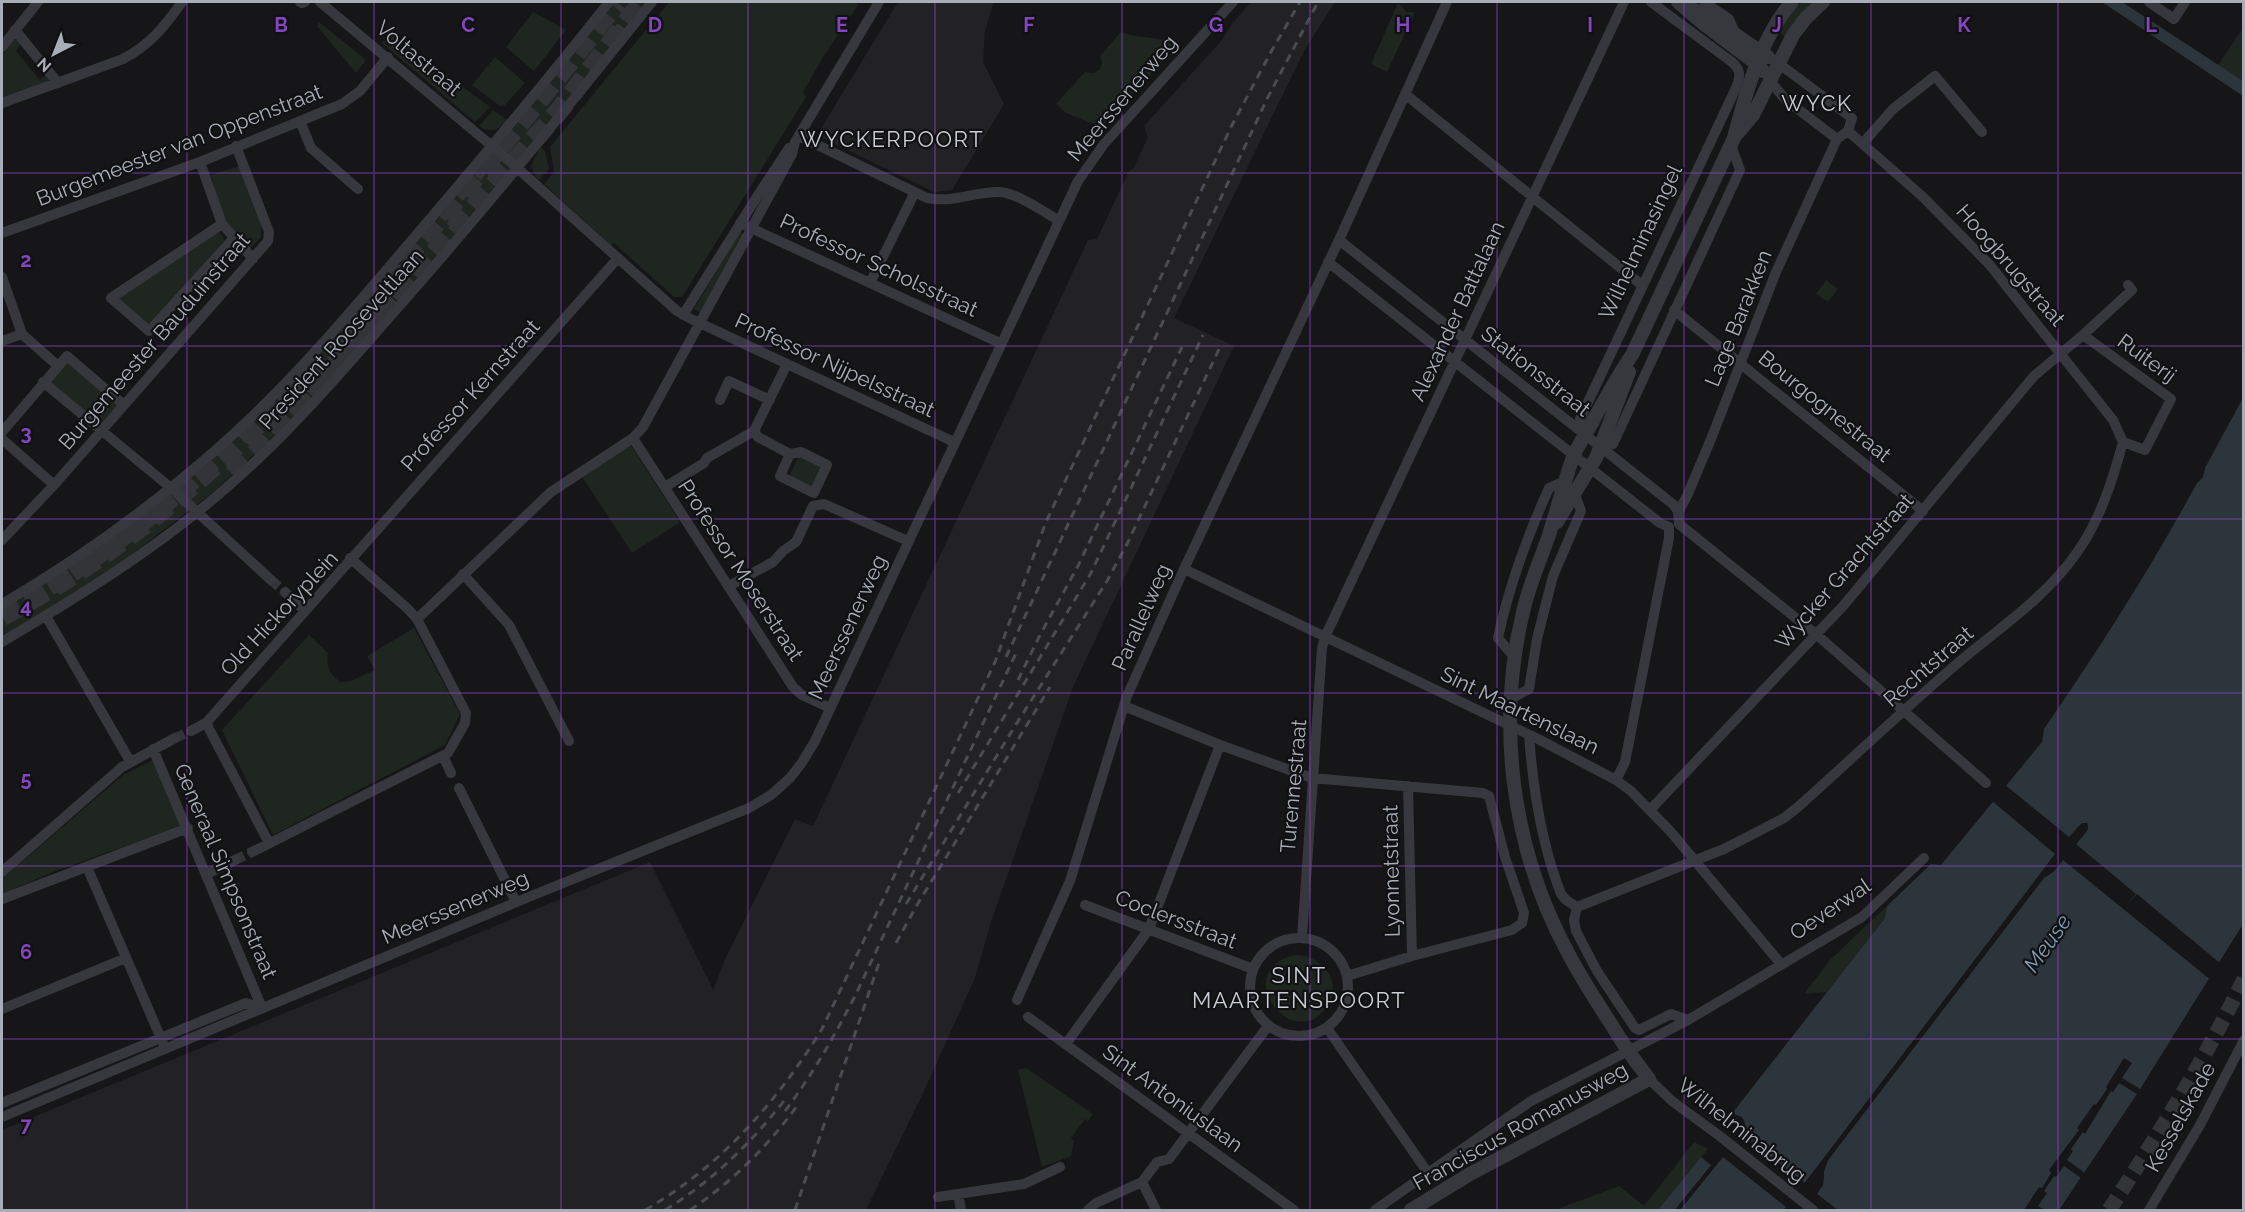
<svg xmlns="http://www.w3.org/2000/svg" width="2245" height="1212" viewBox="0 0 2245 1212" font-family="Raleway,sans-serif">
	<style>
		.built { fill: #222225 }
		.green { fill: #1e261f }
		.water { fill: #2c353c }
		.pier { fill: #161618 }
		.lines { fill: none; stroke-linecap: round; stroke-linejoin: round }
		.minor-tunnel { stroke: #333438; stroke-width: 10; stroke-dasharray: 10 5; stroke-linecap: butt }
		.secondary-tunnel { stroke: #333438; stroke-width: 15; stroke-dasharray: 15 8; stroke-linecap: butt }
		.trunk-tunnel { stroke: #333438; stroke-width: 18; stroke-dasharray: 18 9; stroke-linecap: butt }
		.motorway-tunnel { stroke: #333438; stroke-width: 20; stroke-dasharray: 20 10; stroke-linecap: butt }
		.minor { stroke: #37383d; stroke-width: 10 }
		.tertiary { stroke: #37383d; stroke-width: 14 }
		.rail { stroke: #4a4c52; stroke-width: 3; stroke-dasharray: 8 6; stroke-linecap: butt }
		.tertiary-bridge { stroke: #37383d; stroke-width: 14 }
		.grid { fill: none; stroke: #8446be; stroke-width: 1.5; stroke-opacity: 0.55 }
		.labels { text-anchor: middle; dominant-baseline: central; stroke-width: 4.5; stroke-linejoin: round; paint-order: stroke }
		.street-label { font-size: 21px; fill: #a8adb8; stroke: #111113 }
		.neighbourhood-label { font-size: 22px; letter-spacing: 1.5px; fill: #c9ccd4; stroke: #111113 }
		.water-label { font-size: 22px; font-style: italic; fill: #7f9bb3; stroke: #111113 }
		.grid-label { font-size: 20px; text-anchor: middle; font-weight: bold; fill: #8446be; stroke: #111113; stroke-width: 4.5; stroke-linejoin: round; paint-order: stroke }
	</style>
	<rect width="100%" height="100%" fill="#161618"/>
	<path class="built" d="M 898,2 L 994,2 L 985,30 L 983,62 L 1004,104 L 952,190 L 934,192 L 817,135 Z
		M 1251,2 L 1335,2 L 1304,51 L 1174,318 L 1234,346 L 1073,687 L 990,925 L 975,978 L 924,1091 L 866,1210 L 2,1210 L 2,1130 L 650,862 L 713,989 L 712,993 L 725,959 L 795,819 L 813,826 L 1088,240 L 1097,239 L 1129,171 L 1133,169 L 1148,137 L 1144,126 L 1222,40 L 1232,24 Z"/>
	<path class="green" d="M 614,2 L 647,2 L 605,56 L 380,324 L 289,423 L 212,493 L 122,562 L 2,638 L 2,608 L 24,595 L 269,406 Z
		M 669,2 L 860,2 L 825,54 L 803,92 L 806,97 L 682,297 L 674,297 L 614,243 L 611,245 L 544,184 L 554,172 L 550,147 Z
		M 1801,2 L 1815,2 L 1786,37 L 1779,32 L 1792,11 Z
		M 1398,3 L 1407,12 L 1415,12 L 1387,72 L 1371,64 Z
		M 533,12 L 566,30 L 534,71 L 506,47 Z
		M 319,22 L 366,60 L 356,73 L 317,26 Z
		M 2243,28 L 2243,96 L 2212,74 Z
		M 1121,32 C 1139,40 1159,34 1176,46 L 1102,127 L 1066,113 L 1056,104 L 1085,72 L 1094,73 C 1102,70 1104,63 1100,56 Z
		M 390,33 L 490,107 L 475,122 L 382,43 Z
		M 15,37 L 21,44 L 16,51 L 40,80 L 46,75 L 50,81 L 2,99 L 2,55 Z
		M 495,57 L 525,83 L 504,106 L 500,106 L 472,85 Z
		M 493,110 L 507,120 C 499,130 491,134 479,126 Z
		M 540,147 L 545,151 L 549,169 L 539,180 L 535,176 L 531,166 Z
		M 239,166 L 261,221 L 261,237 L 249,250 L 224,220 L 211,175 Z
		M 218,230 L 225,240 L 147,326 L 116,299 Z
		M 740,232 L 745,235 L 701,313 L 694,309 Z
		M 1826,280 L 1838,289 L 1828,302 L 1816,294 Z
		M 67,358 L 121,405 L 102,427 L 46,381 Z
		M 630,444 L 680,522 L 632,553 L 581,475 Z
		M 799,456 L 822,467 L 812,487 L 789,476 Z
		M 414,628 L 460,714 L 445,745 L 273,835 L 222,730 L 309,635 L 328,653 C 326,667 329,674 341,682 L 351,681 L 375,670 L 367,656 Z
		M 153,760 L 181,826 L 53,872 L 2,894 L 2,879 L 123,775 Z
		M 1887,906 L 1885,918 L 1827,992 L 1804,994 L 1830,960 Z
		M 1295,955 C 1321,955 1343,980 1328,1005 C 1295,1058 1227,971 1295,955 Z
		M 1026,1068 L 1093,1114 L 1088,1121 L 1085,1119 L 1071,1138 L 1074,1141 L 1071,1156 L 1042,1167 L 1018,1070 Z
		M 1694,1142 L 1708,1149 L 1658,1210 L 1555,1210 L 1619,1186 L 1644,1206 Z"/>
	<path class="water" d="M 2102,2 L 2122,2 L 2243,81 L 2243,96 Z
		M 2243,398 L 2243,924 L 2137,1094 L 2059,1210 L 1803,1210 L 1823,1185 L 1824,1171 L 1828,1160 L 2044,878 L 2053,872 L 2086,832 L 2088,829 L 2087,823 L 2079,826 L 2056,854 L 1784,1210 L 1680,1210 L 1741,1133 L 1745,1125 L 1742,1117 L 1734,1114 L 1730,1116 L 1885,918 L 1887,906 L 1931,864 L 1941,865 L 2042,742 L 2044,729 C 2099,649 2151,568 2197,483 L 2203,477 L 2205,468 Z
		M 1701,1157 L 1712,1165 L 1675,1210 L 1658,1210 Z"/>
	<path class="pier" d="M 2004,784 L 2069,837 L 2082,823 L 2087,823 L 2088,829 L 2076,844 L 2136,894 L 2125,907 L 2137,894 L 2180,930 L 2169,944 L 2180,930 L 2202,948 L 2190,961 L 2202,948 L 2222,965 L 2212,981 L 2063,860 L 2053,872 L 2043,878 L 1828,1160 L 1824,1171 L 1823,1185 L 1817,1194 L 1838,1210 L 1800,1210 L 1820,1184 L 1824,1162 L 1788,1210 L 1784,1210 L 1786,1207 L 1723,1157 L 1680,1210 L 1675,1210 L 1711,1165 L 1701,1157 L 1703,1155 L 1714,1163 L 1738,1132 L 1742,1125 L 1740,1119 L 1735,1117 L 1729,1118 L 1734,1114 L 1744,1120 L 1745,1125 L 1741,1134 L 1805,1183 L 2055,854 L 1991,800 Z
		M 2124,1058 L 2132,1063 L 2122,1078 L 2140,1089 L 2137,1094 L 2119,1083 L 2113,1092 L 2111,1091 L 2085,1134 L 2083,1132 L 2071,1149 L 2073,1151 L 2067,1160 L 2085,1173 L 2081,1178 L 2064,1166 L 2056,1177 L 2054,1176 L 2044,1191 L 2047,1193 L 2038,1206 L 2045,1210 L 2024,1210 L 2039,1187 L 2042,1188 L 2051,1173 L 2049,1170 L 2079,1130 L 2077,1128 L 2094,1104 L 2096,1105 L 2107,1089 L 2106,1087 Z"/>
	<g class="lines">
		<path class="minor-tunnel" d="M 271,580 L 285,592
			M 175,738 L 191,731
			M 235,860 L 252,852"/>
		<path class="secondary-tunnel" d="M 2109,1210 C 2158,1136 2205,1059 2244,979"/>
		<path class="trunk-tunnel" d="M 614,43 L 644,2
			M 386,277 L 508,134
			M 276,436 L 468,219
			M 2,614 C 120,552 222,463 310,363"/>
		<path class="motorway-tunnel" d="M 233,475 L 268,441 L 559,111 L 642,2
			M 2,616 C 95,568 188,496 262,420 C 303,378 341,333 380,288 C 462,195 541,99 617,2"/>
		<path class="minor" d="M 300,2 L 302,3 L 305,2
			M 320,2 L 505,157 L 677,311 L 691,319 L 954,442
			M 1704,2 L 1729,19 L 1736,35
			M 2149,2 L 2174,19 L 2185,2
			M 15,30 L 58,83
			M 2,47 L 38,2
			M 1778,63 L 1852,118 L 1848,131
			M 1769,80 L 1786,100 L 1837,139
			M 1405,94 L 1643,286
			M 2,103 L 123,59 C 151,44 164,27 182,2
			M 300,121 L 311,148 L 358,189
			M 1848,131 L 1923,197 L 1989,264 L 2113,420 L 2123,442
			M 799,136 L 927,198 C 956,203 972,192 998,192 C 1016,192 1042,211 1058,220
			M 1863,143 L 1893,109 L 1935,76 L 1982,132
			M 200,162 L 222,224 L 253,259
			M 740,223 L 1000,343
			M 222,224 L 111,298 L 149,331 L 233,239
			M 2,233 L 200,162 L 342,104 L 360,91 L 388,57
			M 1339,240 L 1674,505 L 1678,512 L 1679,524
			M 1328,262 L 1660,523 L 1669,527
			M 2,277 L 22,334 L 58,366
			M 870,283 L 915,192
			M 1674,310 L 1923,511
			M 683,315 L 760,192 L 789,148
			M 2083,335 L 2171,399 L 2145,450 L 2123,442
			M 2,341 L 22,334
			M 43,382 L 171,488 L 271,580
			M 720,400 L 729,381 L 770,400
			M 754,431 L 758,437 L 790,454 L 801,452 L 827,465 L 814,493 L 780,476 L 790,454
			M 754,431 L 787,364
			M 2,432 L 67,356 L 124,405
			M 1585,434 L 1580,419 L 1736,88 C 1740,77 1742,71 1732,62 L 1651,2
			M 633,438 L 793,687 L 802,695 L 830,708
			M 2,439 L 54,485
			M 1601,446 L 1613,444 L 1740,170 L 1731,145
			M 665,487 L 704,463 L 707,458 L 754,431
			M 1678,512 L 1687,496 L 1711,439 L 1776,272 L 1837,139 L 1848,131
			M 1679,524 L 1817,635 L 1986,783
			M 2,540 L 54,485 L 268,241 L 269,232 L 236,146
			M 1184,569 L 1540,740 L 1616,780 L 1631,791 L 1671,832 L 1781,964
			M 463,574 L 509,625 L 569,741
			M 729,586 L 773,562 L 783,551 L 796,542 L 813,506 L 824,504 L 908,541
			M 285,592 L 305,611
			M 2,604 C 79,559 151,507 218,448 C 285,389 343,321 401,253 C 472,170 542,87 609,2
			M 46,616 L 130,761
			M 417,619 L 551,492 L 633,438 L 643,427 L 792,154 L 795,142 L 879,2
			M 2,642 C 79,596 158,548 226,488 C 288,435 342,371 395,311 C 484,210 569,106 652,2
			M 1515,658 L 1498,638 C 1509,585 1527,537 1549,488 L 1565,481
			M 1510,699 L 1529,689 L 1537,639 L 1553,576 L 1581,511 L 1575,495
			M 1124,706 L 1220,745 L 1312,778 L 1483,793 L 1489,796 L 1505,857 L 1524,913 L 1522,923 L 1512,930 L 1412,956 L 1347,976
			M 206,723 L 269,843
			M 191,731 L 206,723 L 618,258
			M 1529,735 C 1533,790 1541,843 1561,894 L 1566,900 L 1577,907
			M 153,749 L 262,1008
			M 443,756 L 451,773
			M 1616,780 L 1625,762 L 1669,538 L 1669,527
			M 1408,786 L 1412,956
			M 459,788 L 516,902
			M 1650,810 L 1844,605 L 2034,376 L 2083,335 L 2132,290 L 2128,285
			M 252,852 L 448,753 L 465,723 L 466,713 L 417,619 L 408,609 L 350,558
			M 87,867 L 163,1043
			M 2,872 L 122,767 L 175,738
			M 207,874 L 235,860
			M 2,899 L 188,828
			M 1085,905 L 1253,969
			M 1577,907 L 1724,849 L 1784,818 L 1798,807 C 1854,757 1908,705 1965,657 C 2005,624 2048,595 2078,551 C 2100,520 2113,479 2123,442
			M 1577,907 L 1574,920 L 1576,931 L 1597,971 L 1635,1028 L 1639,1030 L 1671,1014 L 1688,1020
			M1250 987a49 49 0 1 1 98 0a49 49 0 1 1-98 0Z
			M 1302,938 L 1322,648 L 1325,637 L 1624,2
			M 1017,1000 L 1070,881 L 1127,696 L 1184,569 L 1339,240 L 1447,2
			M 2,1009 L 126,958
			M 1028,1017 L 1294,1210
			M 1327,1028 L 1428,1173
			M 1066,1044 L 1149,929 L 1220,745
			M 1649,1079 L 1672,1101 L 1721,1137 L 1813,1210
			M 2,1103 L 246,1003 L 262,1008
			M 2,1117 L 536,894 L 749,808 L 771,795 L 790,778 L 801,764 L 815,741 L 1078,181 L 1104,144 L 1233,2
			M 1142,1182 L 1156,1210
			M 958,1194 L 961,1210
			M 938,1197 L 1024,1184 L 1060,1167
			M 1088,1210 L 1096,1203 L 1142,1182 L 1157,1162 L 1169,1159 L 1268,1026
			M 1375,1210 L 1531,1101 L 1688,1020 L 1862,917 L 1924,858
			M 2149,1210 L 2200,1125 L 2244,1040"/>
		<path class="tertiary" d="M 1678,2 L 1705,25 L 1758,65 L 1763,71
			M 1693,9 L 1710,17 L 1768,57
			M 1737,134 L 1753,115 L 1793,35 L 1806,18 L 1823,2
			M 1557,522 L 1596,458 L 1629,372
			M 1621,1040 C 1603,1011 1583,982 1567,951 C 1512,849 1496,725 1523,612 C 1529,585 1540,561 1549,535 C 1557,509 1564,483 1573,457 C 1579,443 1588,431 1595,417 C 1607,396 1618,375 1632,355 L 1734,138 C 1745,95 1762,35 1792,2
			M 1411,1210 L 1470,1174 L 1649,1079 L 1634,1059"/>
		<path class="rail" d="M 1006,657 L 1268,97 L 1318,2
			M 1018,680 L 1040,635 L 1078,566 L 1182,347
			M 958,793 L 1091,573 L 1203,335
			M 906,904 L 1015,726 L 1107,581 L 1127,544 L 1221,345
			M 896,943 L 917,905 L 1050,687
			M 785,1111 C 813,1074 835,1035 856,994 L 1017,651
			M 645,1210 C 720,1167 777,1102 822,1029 L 995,662 L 1046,522 L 1231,127 L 1272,50 L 1300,2
			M 665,1210 C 713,1181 753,1141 787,1097
			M 690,1210 C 731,1183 768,1146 797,1106
			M 795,1210 L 879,963"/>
		<path class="tertiary-bridge" d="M 1621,1040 L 1634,1059"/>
	</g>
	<path class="grid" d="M 187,2 L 187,1210M 374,2 L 374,1210M 561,2 L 561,1210M 748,2 L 748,1210M 935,2 L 935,1210M 1122,2 L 1122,1210M 1310,2 L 1310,1210M 1497,2 L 1497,1210M 1684,2 L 1684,1210M 1871,2 L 1871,1210M 2058,2 L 2058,1210M 2,173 L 2244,173M 2,346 L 2244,346M 2,519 L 2244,519M 2,693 L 2244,693M 2,866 L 2244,866M 2,1039 L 2244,1039"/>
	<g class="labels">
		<g class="street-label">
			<text transform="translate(419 58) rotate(40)">Voltastraat</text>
			<text transform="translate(1122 98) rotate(-50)">Meerssenerweg</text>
			<text transform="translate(179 145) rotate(-21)">Burgemeester van Oppenstraat</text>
			<text transform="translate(1640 242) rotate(-65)">Wilhelminasingel</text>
			<text transform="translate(879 265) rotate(25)">Professor Scholsstraat</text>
			<text transform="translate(2011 265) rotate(49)">Hoogbrugstraat</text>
			<text transform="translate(1457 311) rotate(-65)">Alexander Battalaan</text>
			<text transform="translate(1738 318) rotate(-68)">Lage Barakken</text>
			<text transform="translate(341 339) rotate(-48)">President Rooseveltlaan</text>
			<text transform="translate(154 341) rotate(-49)">Burgemeester Bauduinstraat</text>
			<text transform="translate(2147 358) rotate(36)">Ruiterij</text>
			<text transform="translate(835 365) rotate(25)">Professor Nijpelsstraat</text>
			<text transform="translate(1536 371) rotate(38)">Stationsstraat</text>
			<text transform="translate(470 395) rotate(-48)">Professor Kernstraat</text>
			<text transform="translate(1825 406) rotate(39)">Bourgognestraat</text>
			<text transform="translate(741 570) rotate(57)">Professor Moserstraat</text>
			<text transform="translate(1844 571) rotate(-49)">Wycker Grachtstraat</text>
			<text transform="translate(279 613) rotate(-47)">Old Hickoryplein</text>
			<text transform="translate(1141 617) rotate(-66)">Parallelweg</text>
			<text transform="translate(847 627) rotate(-65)">Meerssenerweg</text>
			<text transform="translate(1928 666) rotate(-41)">Rechtstraat</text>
			<text transform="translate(1520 710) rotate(26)">Sint Maartenslaan</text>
			<text transform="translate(1293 786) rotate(-85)">Turennestraat</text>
			<text transform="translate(226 871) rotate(67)">Generaal Simpsonstraat</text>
			<text transform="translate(1391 871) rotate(-91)">Lyonnetstraat</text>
			<text transform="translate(455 907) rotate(-23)">Meerssenerweg</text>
			<text transform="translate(1830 909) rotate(-34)">Oeverwal</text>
			<text transform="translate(1176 919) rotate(21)">Coclersstraat</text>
			<text transform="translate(1173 1098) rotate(36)">Sint Antoniuslaan</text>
			<text transform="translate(2180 1117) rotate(-61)">Kesselskade</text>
			<text transform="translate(1520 1126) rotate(-29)">Franciscus Romanusweg</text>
			<text transform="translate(1742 1130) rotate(38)">Wilhelminabrug</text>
		</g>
		<g class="neighbourhood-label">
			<text x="1817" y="103">WYCK</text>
			<text x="892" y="139">WYCKERPOORT</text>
			<text x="1299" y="975">SINT<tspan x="1299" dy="25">MAARTENSPOORT</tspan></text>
		</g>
		<g class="water-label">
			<text transform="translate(2047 943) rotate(-55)">Meuse</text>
		</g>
	</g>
	<g class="grid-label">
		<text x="281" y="32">B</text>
		<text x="468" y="32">C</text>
		<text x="655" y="32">D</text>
		<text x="842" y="32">E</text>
		<text x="1029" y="32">F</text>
		<text x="1216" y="32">G</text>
		<text x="1403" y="32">H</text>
		<text x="1590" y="32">I</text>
		<text x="1777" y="32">J</text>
		<text x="1964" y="32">K</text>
		<text x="2151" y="32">L</text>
		<text x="26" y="267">2</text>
		<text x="26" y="440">3</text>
		<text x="26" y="613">4</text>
		<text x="26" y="786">5</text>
		<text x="26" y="959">6</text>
		<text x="26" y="1132">7</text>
	</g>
	<rect width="2245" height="1212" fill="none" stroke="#a8adb8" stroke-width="6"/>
	<g transform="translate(54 54) rotate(222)" stroke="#111113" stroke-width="4.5" paint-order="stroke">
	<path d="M0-4.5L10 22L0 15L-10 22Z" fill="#a8adb8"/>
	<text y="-9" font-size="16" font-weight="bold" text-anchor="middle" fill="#a8adb8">N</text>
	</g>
</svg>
